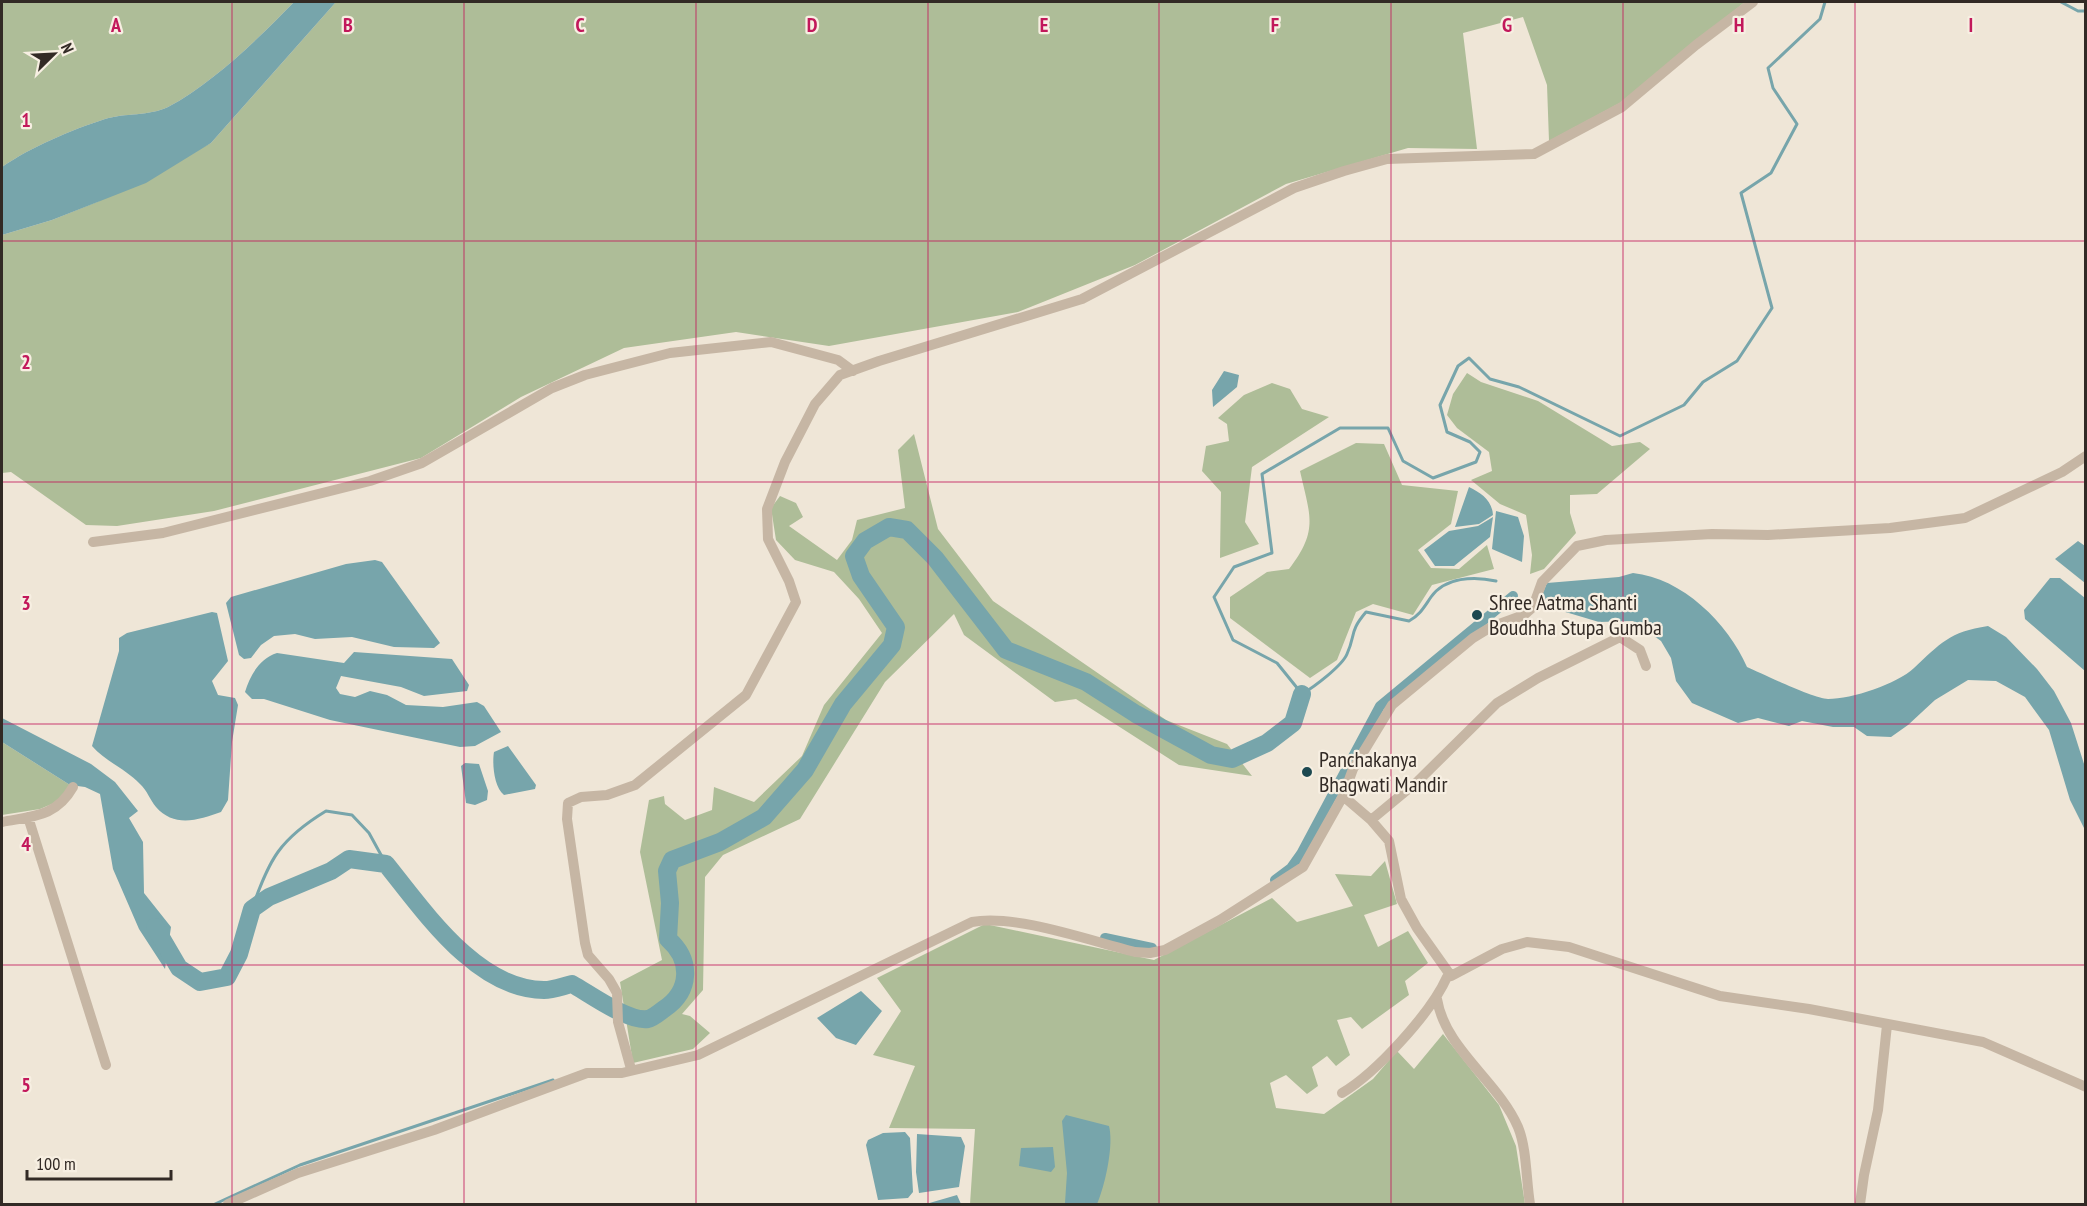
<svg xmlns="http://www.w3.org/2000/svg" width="2087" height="1206" font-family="'PT Sans Narrow',sans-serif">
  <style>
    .green { fill: #aebd98 }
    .water { fill: #77a5ab }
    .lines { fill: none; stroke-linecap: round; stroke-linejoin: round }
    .stream { stroke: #77a5ab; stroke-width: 3 }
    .canal { stroke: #77a5ab; stroke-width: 10 }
    .river { stroke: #77a5ab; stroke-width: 18 }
    .street { stroke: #c6b6a4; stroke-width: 10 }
    .grid { fill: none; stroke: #c2185b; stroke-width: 1.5; stroke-opacity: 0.55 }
    .poi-dot { fill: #1d4951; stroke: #f7efe2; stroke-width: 2 }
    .labels { text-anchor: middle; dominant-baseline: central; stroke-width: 4.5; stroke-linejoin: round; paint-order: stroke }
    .poi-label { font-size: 22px; fill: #322a25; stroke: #f7efe2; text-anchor: start }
    .grid-label { font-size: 20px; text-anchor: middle; font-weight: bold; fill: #c2185b; stroke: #f7efe2; stroke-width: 4.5; stroke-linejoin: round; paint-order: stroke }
  </style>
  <rect width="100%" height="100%" fill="#efe6d7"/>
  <path class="green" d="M2 2H294C259 38 213 83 168 107 150 116 124 113 105 119 71 130 31 147 2 167Z
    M336 2H1745L1620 103 1549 141 1547 85 1523 17 1463 33 1477 149 1408 148 1286 184 1135 265 1018 312 829 346 736 332 624 348 521 397 421 458 214 511 117 526 86 525 11 472 2 473V235L52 220 97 202 211 143Z
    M1467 373 1481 382 1538 401 1612 446 1640 442 1650 449 1597 494 1570 495V513L1576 533 1544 569 1530 574 1532 555 1526 515 1500 504 1471 480 1492 471 1489 452 1457 428 1447 415 1453 394Z
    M1272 383 1290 389 1302 409 1329 417 1252 467 1245 522 1259 544 1220 558 1221 492 1202 471 1206 446 1229 441 1227 424 1218 418 1244 395Z
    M914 434 938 529 993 601 1166 720 1227 744 1252 776 1179 765 1076 699 1055 702 964 635 954 614 885 682 800 819 723 855 705 877 703 990 682 1014 690 1016 710 1033 693 1049 633 1063 620 982 662 960 640 852 649 800 664 796 665 804 685 820 712 810 714 787 754 802 802 756 824 705 882 633 859 599 834 572 795 560 776 540 771 508 780 496 796 503 803 517 789 526 837 560 852 540 857 520 905 508 898 450Z
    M1356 443 1384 444 1402 485 1458 491 1451 524 1418 550 1431 568 1459 569 1487 545 1494 569 1432 585 1413 615 1373 604 1356 612 1337 660 1310 678 1230 618V597L1267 572 1289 569C1319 530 1310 516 1300 471Z
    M2 742 70 785 59 801 40 809 2 815Z
    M1385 861 1397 904 1364 915 1378 947 1408 931 1428 963 1405 981 1409 995 1362 1029 1351 1017 1337 1020 1350 1055 1336 1066 1327 1056 1312 1067 1318 1086 1307 1094 1286 1075 1270 1083 1276 1108 1324 1114 1373 1079 1397 1051 1414 1069 1443 1034 1499 1105 1516 1146 1525 1204H970L975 1129 889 1128 915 1066 873 1055 901 1011 877 978 985 924 1154 960 1272 898 1297 922 1353 906 1335 874 1371 876Z"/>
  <path class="water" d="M294 2H336L211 143 146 183 52 220 2 235V167C31 147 71 130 105 119 124 113 150 116 168 107 213 83 259 38 294 2Z
    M1224 371 1239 375 1237 387 1213 407 1212 390Z
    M1469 487C1481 493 1492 500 1493 515L1479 524 1455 527Z
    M1496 511 1518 517 1524 536 1522 562 1492 549Z
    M1493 517 1490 537 1454 566H1435L1424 550 1449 531 1478 526Z
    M2078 541 2085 546V583L2055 559Z
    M375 560 382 562 440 643 434 648 394 647 352 637 315 639 295 634 274 636 261 645 251 658 244 659 239 655 226 603 231 597 346 564Z
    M1633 573C1682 578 1728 623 1747 667 1763 674 1814 699 1828 699 1852 699 1897 684 1914 668 1941 643 1949 632 1988 626L2006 637 2037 669 2054 691 2071 723 2085 767V830L2070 800 2049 730 2025 697 1996 681 1968 680 1935 700 1908 725 1891 737 1867 736 1854 727H1833L1802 721 1789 726 1758 718 1738 723 1692 703 1676 681 1671 658 1661 641 1633 621 1599 622 1542 605 1541 597 1547 583 1619 577Z
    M2050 578H2060L2085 598V671L2025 619 2024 610Z
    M212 612 217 613 228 661 212 681 218 695 235 698 238 705 232 742 228 800 221 812C199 820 174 828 156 807 150 800 147 790 140 784 126 769 106 762 92 746L119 651V638L127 633Z
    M354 652 452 659 469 685 467 691 424 696 401 687 341 676 336 688 340 694 355 697 370 691 387 695 406 705 443 707 477 702 484 706 501 732 475 746 460 747 330 720 264 699H252L245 692C250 675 260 658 277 653L344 663Z
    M2 718 91 764 115 782 138 811 129 818 143 842 144 893 171 927 165 969 139 929 113 869 100 794 85 787 70 785 2 742Z
    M508 746 536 785 535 789 504 795C494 787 492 764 494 752Z
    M465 763 479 764 488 791 487 800 475 805 466 803 461 766Z
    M861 991 882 1011 856 1045 836 1038 817 1018Z
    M1066 1115 1109 1126C1114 1145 1105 1186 1097 1204L1065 1203 1067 1173 1062 1121Z
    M905 1132 910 1138 913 1192 908 1198 878 1200 866 1145 868 1140 883 1133Z
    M917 1134 961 1137 965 1146 959 1187 919 1193 916 1172Z
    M1053 1147 1055 1167 1051 1172 1019 1166 1021 1148Z
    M957 1195 961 1204H926Z"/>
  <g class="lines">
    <path class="stream" d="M2061 2 2078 11H2086
      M1496 581C1474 576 1445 577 1431 597 1424 607 1420 615 1409 621L1366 612C1349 632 1356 634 1347 654 1342 666 1314 687 1302 694L1277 663 1233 640 1214 597 1234 567 1272 553 1262 474 1340 428H1388L1403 461 1433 478 1476 462 1480 452 1470 442 1447 432 1440 405 1458 366 1469 358 1490 379 1519 387 1620 436 1684 405 1703 382 1737 361 1772 308 1741 193 1771 173 1797 124 1773 88 1768 68 1820 19 1825 2
      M252 909C269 859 280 839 326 811L352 815 369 833 386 864
      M215 1204 300 1165 553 1080"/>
    <path class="canal" d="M1275 880 1291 868 1301 854 1380 706 1513 596
      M1105 938 1152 948"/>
    <path class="river" d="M155 927 179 968 200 982 227 977 239 954 252 909 269 897 331 871 349 859 386 864C424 911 477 990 544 990 553 990 563 986 572 984 590 994 628 1022 648 1019 653 1018 660 1012 664 1009 691 991 692 960 668 939L670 903 667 871 672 860 720 842 764 817 805 770 843 704 892 645 896 627 861 576 854 556 865 541 889 527 907 530 935 558 1006 650 1086 682 1136 714 1211 755 1232 759 1267 743 1293 723 1302 694"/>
    <path class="street" d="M93 542 163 533 370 481 422 463 552 388 585 375 670 353 771 342 838 360 853 371
      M1343 796 1371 820 1389 841 1401 899 1417 928 1451 976 1502 949 1527 942 1569 947 1720 996 1809 1009 1983 1042 2086 1087
      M28 817 106 1065
      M1371 820 1418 781 1497 703 1538 678 1620 637 1640 650 1646 666
      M2 822C33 816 56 817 73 787
      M1437 999C1445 1049 1498 1081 1518 1127 1527 1149 1526 1180 1530 1204
      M631 1069 618 1022 617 993 609 979 588 955 585 943 567 819 568 803 581 797 607 795 635 785 746 695 796 602 789 581 768 539 767 509 785 462 815 404 840 375 879 361 1082 299 1294 188 1344 171 1387 159 1534 154 1622 107 1696 45 1753 2
      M1342 1093C1376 1073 1431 1013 1447 977L1451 976
      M228 1204 298 1173 434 1130 587 1073H622L698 1055 972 922C1017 914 1090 941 1135 952L1150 953 1165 950 1220 920 1303 867 1343 796 1353 769 1392 705 1473 638 1491 627 1524 615 1533 607 1542 582 1577 546 1606 540 1712 534 1768 535 1890 528 1965 518 2062 472 2086 456
      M1860 1204 1864 1175 1878 1110 1887 1025"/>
  </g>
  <path class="grid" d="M232 2V1204M464 2V1204M696 2V1204M928 2V1204M1159 2V1204M1391 2V1204M1623 2V1204M1855 2V1204M2 241H2086M2 482H2086M2 724H2086M2 965H2086"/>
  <g class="poi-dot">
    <circle cx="1477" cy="615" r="6"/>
    <circle cx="1307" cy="772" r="6"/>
  </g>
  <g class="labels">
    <g class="poi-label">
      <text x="1489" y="602">Shree Aatma Shanti<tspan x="1489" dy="25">Boudhha Stupa Gumba</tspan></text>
      <text x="1319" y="759">Panchakanya<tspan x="1319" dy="25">Bhagwati Mandir</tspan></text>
    </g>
  </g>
  <g class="grid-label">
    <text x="116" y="32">A</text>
    <text x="348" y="32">B</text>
    <text x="580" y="32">C</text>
    <text x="812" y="32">D</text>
    <text x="1044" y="32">E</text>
    <text x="1275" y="32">F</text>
    <text x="1507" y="32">G</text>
    <text x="1739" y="32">H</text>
    <text x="1971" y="32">I</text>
    <text x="26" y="127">1</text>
    <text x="26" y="369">2</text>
    <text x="26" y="610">3</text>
    <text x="26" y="851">4</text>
    <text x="26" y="1092">5</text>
  </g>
  <rect width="2087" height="1206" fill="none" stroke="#322a25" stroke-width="6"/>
  <g transform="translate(54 54) rotate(66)" stroke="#f7efe2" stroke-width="4.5" paint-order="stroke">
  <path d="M0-4.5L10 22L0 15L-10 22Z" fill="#322a25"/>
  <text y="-9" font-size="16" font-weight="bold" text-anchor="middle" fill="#322a25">N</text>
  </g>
  <path d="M27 1170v9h144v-9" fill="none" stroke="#322a25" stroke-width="3"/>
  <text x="36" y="1170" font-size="18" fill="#322a25" stroke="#f7efe2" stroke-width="4.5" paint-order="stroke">100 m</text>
</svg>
